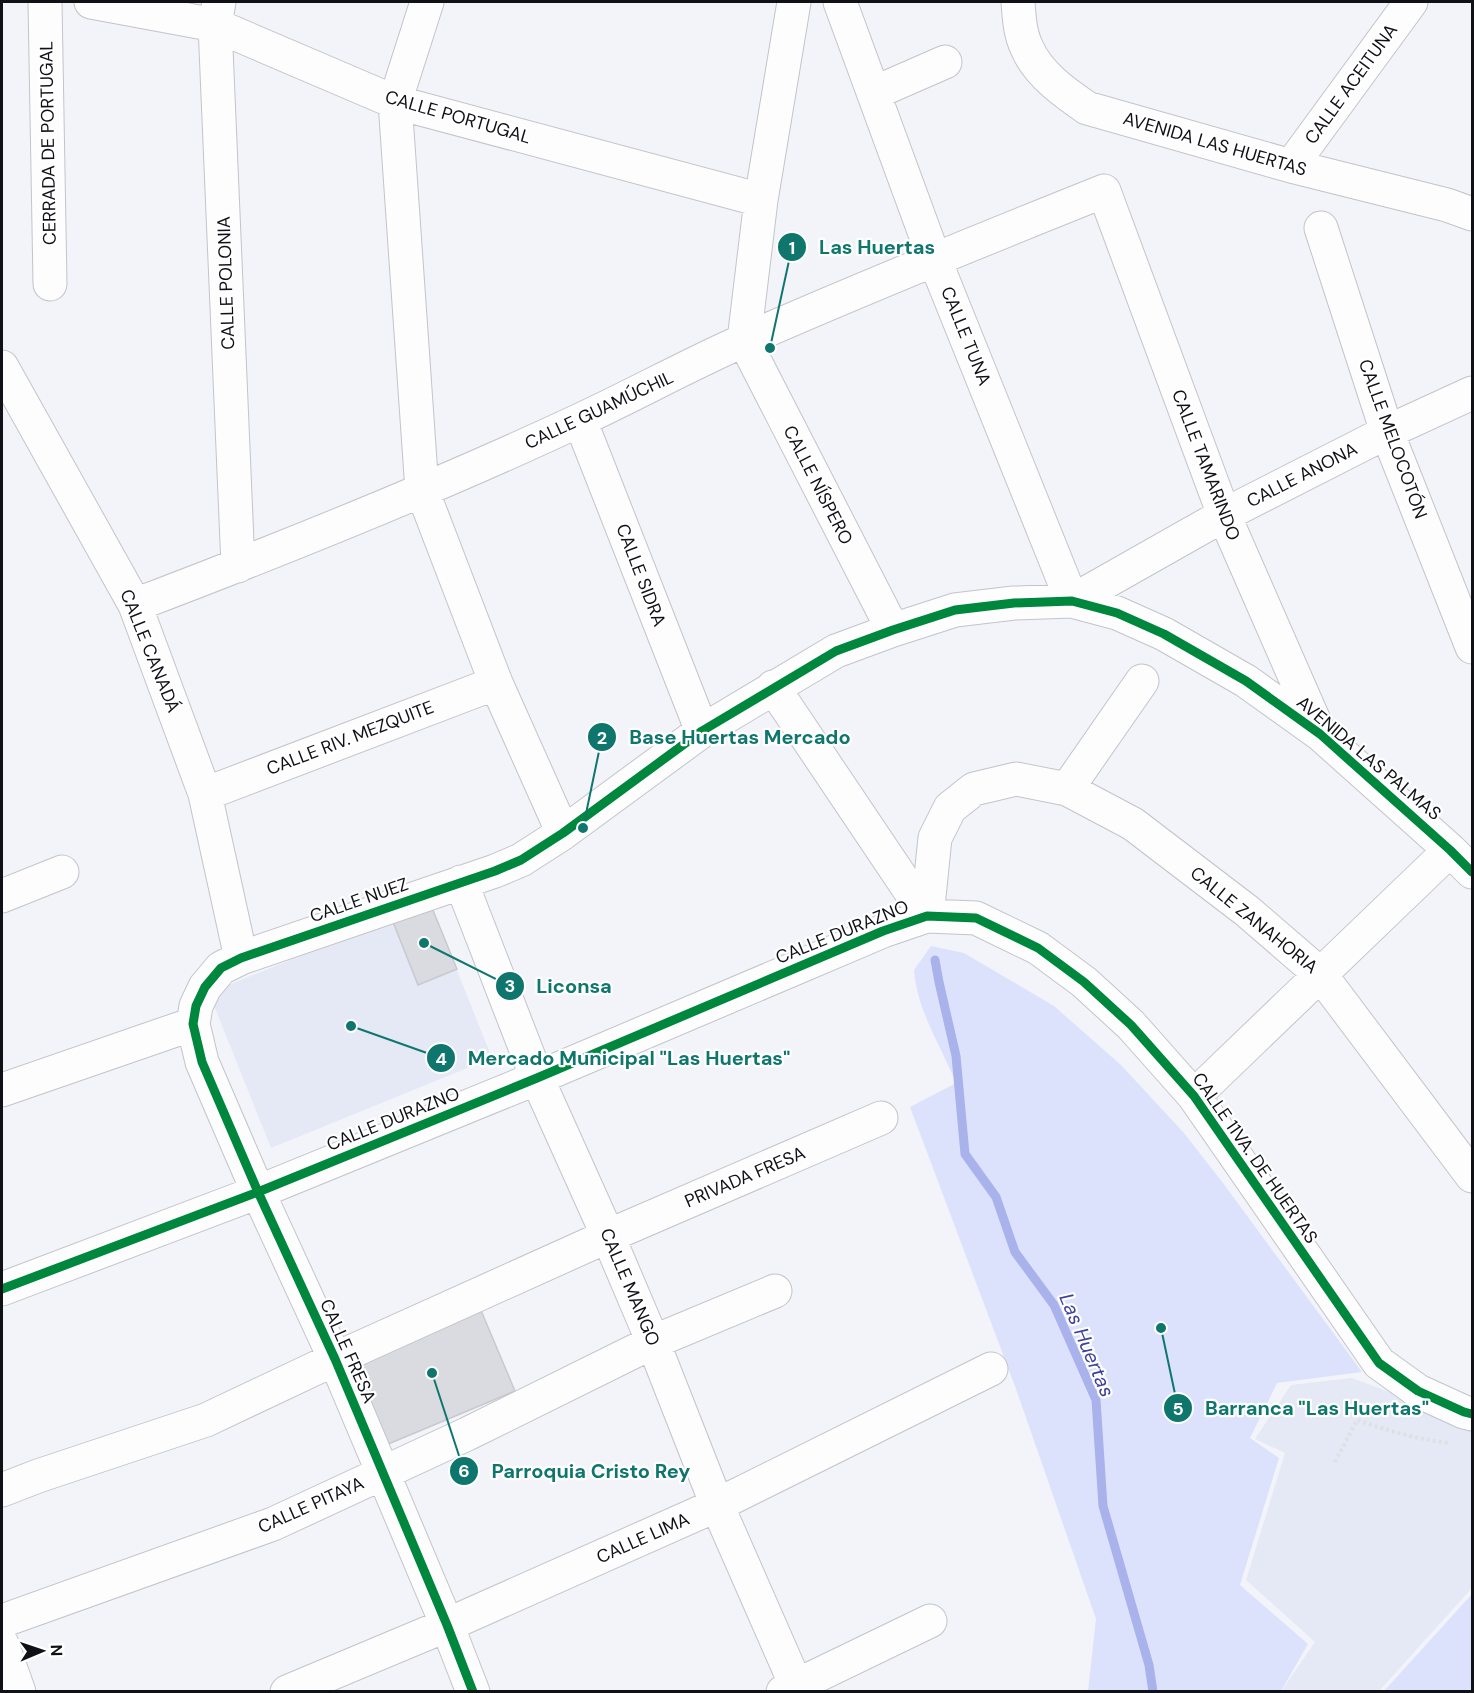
<svg xmlns="http://www.w3.org/2000/svg" width="1474" height="1693" font-family="'DM Sans',sans-serif">
  <style>
    .built { fill: #e5e9f6 }
    .green { fill: #dde2fc }
    .lines { fill: none; stroke-linecap: round; stroke-linejoin: round }
    .stream { stroke: #a9b2eb; stroke-width: 9 }
    .building { fill: #d9dbe1; stroke: #c7c9cf; stroke-width: 1.5 }
    .minor-casing { stroke: #c3c4ca; stroke-width: 35 }
    .path { stroke: #dfe0e1; stroke-width: 4; stroke-dasharray: 3 3; stroke-linecap: butt }
    .minor { stroke: #fdfdfe; stroke-width: 33 }
    .cycleway-casing { stroke: #fff; stroke-width: 13 }
    .cycleway { stroke: #00873e; stroke-width: 9 }
    .labels { text-anchor: middle; dominant-baseline: central; stroke-width: 4.5; stroke-linejoin: round; paint-order: stroke }
    .street-label { font-size: 18px; fill: #101117; stroke: #fff }
    .water-label { font-size: 20px; font-style: italic; fill: #3e429d; stroke: #fff }
    .leader { fill: none; stroke: #0f766e; stroke-width: 2 }
    .callout-dot { fill: #0f766e; stroke: #fff; stroke-width: 2 }
    .mark-label { font-size: 18px; text-anchor: middle; font-weight: bold; fill: #fff }
    .callout-label { font-size: 20px; text-anchor: middle; font-weight: bold; fill: #0f766e; stroke: #fff; stroke-width: 4.5; stroke-linejoin: round; paint-order: stroke }
  </style>
  <rect width="100%" height="100%" fill="#f2f4fa"/>
  <path class="built" d="M430 903 492 1058 271 1148 209 993Z
    M1352 1378 1472 1423V1588L1379 1691 1285 1692 1282 1690 1315 1642 1246 1580 1285 1453 1255 1439 1291 1385Z"/>
  <path class="green" d="M931 946 964 953 1054 1006 1121 1065 1184 1133 1223 1183 1362 1372 1277 1383 1250 1438 1279 1458 1240 1585 1308 1644 1281 1691H1088L1096 1619 1016 1389 910 1107 956 1083C941 1046 917 1011 914 970Z
    M1472 1594V1691H1384Z"/>
  <g class="lines">
    <path class="stream" d="M935 960 939 982 956 1056 965 1154 996 1197 1015 1252 1054 1305 1096 1400 1103 1506 1149 1665 1153 1692"/>
  </g>
  <path class="building" d="M430 903 457 969 418 985 391 917Z
    M477 1301 515 1391 386 1445 349 1355Z"/>
  <g class="lines">
    <defs>
      <path id="minor" d="M45 2 50 284
        M91 2 215 25 395 102 761 200
        M219 2 215 25 238 566
        M427 2 395 102 422 490 496 683 563 833
        M840 2 934 258 1072 601 1224 515 1387 432 1472 393
        M1018 2C1019 17 1020 34 1027 48 1038 74 1065 93 1087 108L1291 166 1447 205 1472 214
        M874 93 945 62
        M1291 166 1411 2
        M1321 228 1387 432 1472 647
        M744 340 761 200 794 2
        M744 340 893 630
        M2 367 135 605 205 794 241 958
        M580 420 702 731
        M135 605C285 548 435 488 580 420 636 394 690 364 747 339 865 287 984 239 1104 191L1224 515 1319 732
        M773 687 927 916
        M1067 789 1142 681
        M205 794 496 683
        M461 882 537 1078 608 1236 653 1342 717 1505 799 1692
        M2 896 62 872
        M927 916 935 838 950 808 974 789 1016 779 1067 789 1133 824 1247 911 1320 974 1472 1176
        M2 1090 193 1024
        M1194 1096 1450 850
        M2 1289 258 1192 537 1078 883 931 927 916 976 918 1038 948 1084 982 1131 1025 1194 1096 1379 1363 1418 1391 1464 1412 1472 1414
        M2 1490 38 1476 206 1420 335 1359 608 1236 881 1118
        M2 1621 273 1524 467 1434 653 1342 775 1291
        M2 1644 19 1692
        M287 1692 447 1625 717 1505 991 1369
        M473 1692 447 1625 335 1359 258 1192 202 1062 193 1024 196 1006 205 987 221 968 241 958 495 871 521 860 563 833 702 731 836 651 893 630 955 610 1014 603 1072 601 1117 613 1164 634 1246 681 1320 734 1450 850 1472 872
        M783 1692 930 1621"/>
    </defs>
    <use href="#minor" class="minor-casing"/>
    <path class="path" d="M1335 1462 1357 1420C1386 1430 1417 1439 1448 1443"/>
    <use href="#minor" class="minor"/>
    <defs>
      <path id="cycleway" d="M2 1289 258 1192 537 1078 883 931 927 916 976 918 1038 948 1084 982 1131 1025 1194 1096 1379 1363 1418 1391 1464 1412 1472 1414
        M473 1692 447 1625 335 1359 258 1192 202 1062 193 1024 196 1006 205 987 221 968 241 958 495 871 521 860 563 833 702 731 836 651 893 630 955 610 1014 603 1072 601 1117 613 1164 634 1246 681 1320 734 1450 850 1472 872"/>
    </defs>
    <use href="#cycleway" class="cycleway-casing"/>
    <use href="#cycleway" class="cycleway"/>
  </g>
  <g class="labels">
    <g class="street-label">
      <text transform="translate(1351 84) rotate(-54)">CALLE ACEITUNA</text>
      <text transform="translate(458 117) rotate(16)">CALLE PORTUGAL</text>
      <text transform="translate(48 143) rotate(-91)">CERRADA DE PORTUGAL</text>
      <text transform="translate(1215 144) rotate(16)">AVENIDA LAS HUERTAS</text>
      <text transform="translate(226 283) rotate(-92)">CALLE POLONIA</text>
      <text transform="translate(966 336) rotate(68)">CALLE TUNA</text>
      <text transform="translate(599 410) rotate(-25)">CALLE GUAMÚCHIL</text>
      <text transform="translate(1393 439) rotate(70)">CALLE MELOCOTÓN</text>
      <text transform="translate(1206 465) rotate(69)">CALLE TAMARINDO</text>
      <text transform="translate(1302 475) rotate(-27)">CALLE ANONA</text>
      <text transform="translate(818 485) rotate(63)">CALLE NÍSPERO</text>
      <text transform="translate(641 575) rotate(69)">CALLE SIDRA</text>
      <text transform="translate(150 651) rotate(68)">CALLE CANADÁ</text>
      <text transform="translate(350 738) rotate(-21)">CALLE RIV. MEZQUITE</text>
      <text transform="translate(1369 758) rotate(40)">AVENIDA LAS PALMAS</text>
      <text transform="translate(359 900) rotate(-19)">CALLE NUEZ</text>
      <text transform="translate(1254 920) rotate(39)">CALLE ZANAHORIA</text>
      <text transform="translate(842 932) rotate(-22)">CALLE DURAZNO</text>
      <text transform="translate(393 1119) rotate(-22)">CALLE DURAZNO</text>
      <text transform="translate(1255 1158) rotate(55)">CALLE 11VA. DE HUERTAS</text>
      <text transform="translate(745 1177) rotate(-23)">PRIVADA FRESA</text>
      <text transform="translate(630 1287) rotate(67)">CALLE MANGO</text>
      <text transform="translate(348 1351) rotate(66)">CALLE FRESA</text>
      <text transform="translate(311 1505) rotate(-24)">CALLE PITAYA</text>
      <text transform="translate(643 1538) rotate(-24)">CALLE LIMA</text>
    </g>
    <g class="water-label">
      <text transform="translate(1087 1345) rotate(67)">Las Huertas</text>
    </g>
  </g>
  <path class="leader" d="M770 348L792 247M583 828L602 737M424 943L510 986M351 1026L441 1058M1161 1328L1178 1408M432 1373L464 1471"/>
  <g class="callout-dot">
    <circle cx="770" cy="348" r="6"/>
    <circle cx="583" cy="828" r="6"/>
    <circle cx="424" cy="943" r="6"/>
    <circle cx="351" cy="1026" r="6"/>
    <circle cx="1161" cy="1328" r="6"/>
    <circle cx="432" cy="1373" r="6"/>
    <circle cx="792" cy="247" r="15"/>
    <circle cx="602" cy="737" r="15"/>
    <circle cx="510" cy="986" r="15"/>
    <circle cx="441" cy="1058" r="15"/>
    <circle cx="1178" cy="1408" r="15"/>
    <circle cx="464" cy="1471" r="15"/>
  </g>
  <g class="mark-label">
    <text x="792" y="254">1</text>
    <text x="602" y="744">2</text>
    <text x="510" y="992">3</text>
    <text x="441" y="1065">4</text>
    <text x="1178" y="1415">5</text>
    <text x="464" y="1477">6</text>
  </g>
  <g class="callout-label">
    <text x="877" y="254">Las Huertas</text>
    <text x="740" y="744">Base Huertas Mercado</text>
    <text x="574" y="993">Liconsa</text>
    <text x="629" y="1065">Mercado Municipal "Las Huertas"</text>
    <text x="1317" y="1415">Barranca "Las Huertas"</text>
    <text x="591" y="1478">Parroquia Cristo Rey</text>
  </g>
  <rect width="1474" height="1693" fill="none" stroke="#101117" stroke-width="6"/>
  <g transform="translate(42 1651) rotate(88)" stroke="#ffffff" stroke-width="4.5" paint-order="stroke">
  <path d="M0-4.5L10 22L0 15L-10 22Z" fill="#101117"/>
  <text y="-9" font-size="16" font-weight="bold" text-anchor="middle" fill="#101117">N</text>
  </g>
</svg>
